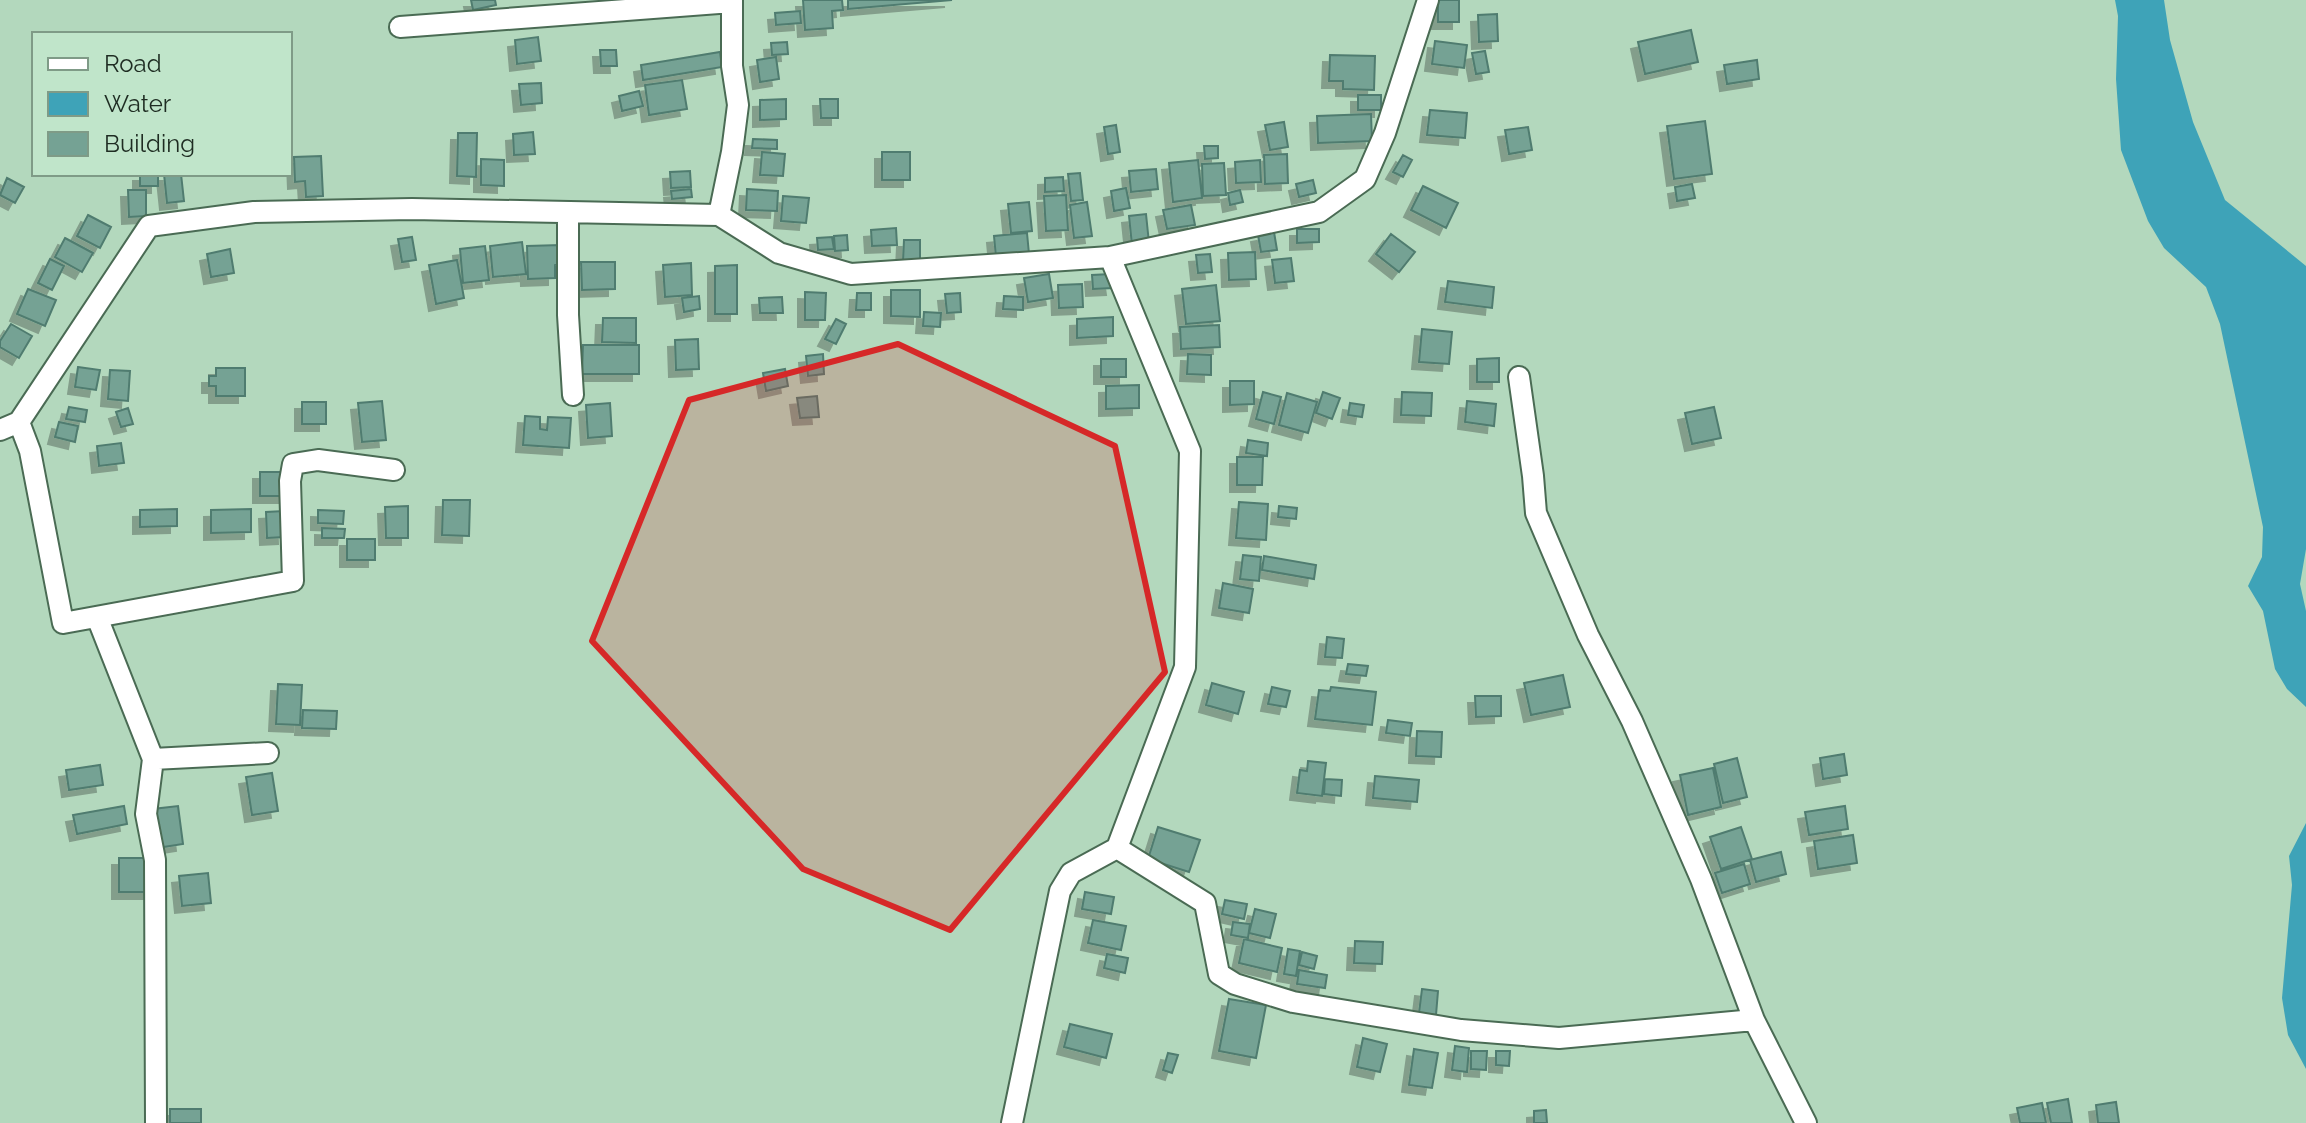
<svg xmlns="http://www.w3.org/2000/svg" width="2306" height="1123" font-family="Raleway,sans-serif">
  <style>
    .water { fill: #3ea3b8 }
    .building { fill: #75a294; stroke: #507c6f; stroke-width: 2; filter: url(#shadow) }
    .lines { fill: none; stroke-linecap: round; stroke-linejoin: round }
    .minor-casing { stroke: #4a6b54; stroke-width: 24 }
    .minor { stroke: #fff; stroke-width: 20 }
    .marked { fill: #d62828; fill-opacity: 0.2; stroke: #d62828; stroke-width: 6; stroke-linejoin: round }
  </style>
  <defs>
    <filter id="shadow"><feDropShadow dx="-7" dy="7" stdDeviation="0" flood-color="#0004"/></filter>
  </defs>
  <rect width="100%" height="100%" fill="#b3d8bd"/>
  <path class="water" d="M2115 0H2164L2170 40 2193 122 2225 200 2306 266V549L2300 584 2306 611V707L2287 689 2275 669 2263 611 2248 586 2262 557 2263 527 2220 324 2206 287 2164 248 2148 221 2121 150 2116 79 2118 16Z
    M2306 823V1069L2288 1035 2282 998 2292 885 2289 856Z"/>
  <path class="building" d="M471 0H495L496 5 473 10Z
    M803 0H842L843 10 832 11 833 28 805 30Z
    M848 0H952L848 9Z
    M1438 0H1459V22H1438Z
    M800 11 801 23 776 25 775 13Z
    M1497 14 1498 41 1479 42 1478 15Z
    M1691 30 1698 62 1645 74 1638 42Z
    M538 37 541 61 517 64 515 40Z
    M1435 41 1467 45 1464 68 1432 64Z
    M787 42 788 54 772 55 771 43Z
    M600 50H616L617 66H601Z
    M1485 51 1489 72 1476 74 1472 53Z
    M720 52 722 67 643 80 641 65Z
    M1330 55 1375 56 1374 90 1343 89V81H1329Z
    M776 57 779 79 760 82 757 60Z
    M1757 60 1759 79 1727 84 1724 65Z
    M682 80 687 109 649 115 645 85Z
    M541 83 542 103 521 105 519 84Z
    M639 91 643 106 622 111 619 96Z
    M1358 95H1381V110H1358Z
    M786 99V119L760 120V100Z
    M820 99H838V118H821Z
    M1430 110 1467 113 1465 138 1427 135Z
    M1371 114 1372 141 1318 143 1317 116Z
    M1705 121 1712 174 1674 179 1667 126Z
    M1284 122 1288 147 1270 150 1265 125Z
    M1116 125 1120 152 1108 154 1104 127Z
    M1528 127 1532 150 1509 154 1505 130Z
    M533 132 535 154 514 155 513 134Z
    M458 133H477L476 177 457 176Z
    M753 139 777 140V149L752 148Z
    M1204 146H1218V158L1205 159Z
    M762 152 785 154 783 176 760 175Z
    M882 152H910V180H882Z
    M1287 154 1288 183 1265 184 1264 155Z
    M1403 155 1412 160 1403 177 1393 172Z
    M321 156 323 196 306 197 305 181 295 182 294 157Z
    M481 159 504 160V186L481 185Z
    M1198 160 1202 198 1173 202 1169 163Z
    M1260 160 1261 182 1236 183 1235 162Z
    M1224 163 1226 195 1203 196 1202 164Z
    M1156 169 1158 189 1131 192 1129 171Z
    M690 171 691 187 671 188 670 172Z
    M1080 173 1083 200 1071 201 1068 174Z
    M140 174H158V186H140Z
    M164 174H181L184 201 167 203Z
    M1063 177 1064 191 1045 192V178Z
    M7 178 24 187 15 203 0 195Z
    M1313 180 1316 193 1299 197 1296 184Z
    M1692 184 1695 198 1677 201 1675 187Z
    M1423 186 1458 203 1446 228 1411 210Z
    M1126 188 1130 208 1114 211 1111 191Z
    M691 189 692 197 672 199 671 191Z
    M747 189 778 191 777 211 746 210Z
    M128 190H146V216L129 217Z
    M1240 190 1243 202 1230 205 1228 193Z
    M1066 195 1068 230 1046 231 1044 196Z
    M783 196 809 198 806 223 781 221Z
    M1029 202 1032 231 1011 233 1008 204Z
    M1087 202 1092 236 1074 238 1070 205Z
    M1191 205 1195 225 1167 229 1163 210Z
    M1146 214 1149 243 1132 245 1129 216Z
    M88 215 111 227 100 248 77 236Z
    M896 228 897 245 872 246 871 230Z
    M1297 229H1319V242L1297 243Z
    M1274 232 1277 250 1261 252 1258 235Z
    M1027 233 1029 254 996 257 994 236Z
    M1391 234 1415 252 1399 272 1376 254Z
    M847 235 848 250 835 251 834 236Z
    M412 237 416 260 402 262 398 239Z
    M832 237 834 249 818 250 817 238Z
    M65 238 93 253 82 272 55 257Z
    M904 240H920V262L903 261Z
    M522 242 526 274 493 277 490 246Z
    M561 245V264L555 265V278L528 279 527 246Z
    M485 246 489 280 463 283 460 249Z
    M230 249 234 273 211 277 207 254Z
    M1255 252 1256 279 1229 280 1228 253Z
    M1210 254 1212 272 1198 273 1196 255Z
    M1291 258 1294 281 1275 283 1272 260Z
    M50 259 64 266 52 290 38 283Z
    M457 260 464 298 436 304 429 265Z
    M581 262H615V289L582 290Z
    M691 263 692 295 665 297 663 265Z
    M737 265V314H715V266Z
    M1049 274 1053 298 1028 302 1024 278Z
    M1111 274 1113 288 1093 289 1092 275Z
    M1448 281 1494 287 1492 308 1445 302Z
    M1082 284 1083 307 1059 308 1058 285Z
    M1216 285 1220 321 1186 324 1182 289Z
    M28 289 56 300 45 326 17 314Z
    M891 290H920V317L891 316Z
    M805 292 826 293 825 320H805Z
    M857 293H871V310H856Z
    M960 293 961 312 947 313 945 294Z
    M699 296 700 309 684 312 682 298Z
    M1004 296 1023 297V310L1003 309Z
    M782 297 783 313H760L759 298Z
    M924 312 941 313 940 327 923 326Z
    M1113 317V336L1077 338V319Z
    M603 318H636V343L602 342Z
    M836 319 846 324 836 344 825 339Z
    M11 324 32 336 19 358 0 347V341Z
    M1219 325 1220 347 1181 349 1180 327Z
    M1422 329 1452 332 1449 364 1419 362Z
    M698 339 699 369 676 370 675 340Z
    M583 345H639V374H582Z
    M823 354 824 374 808 376 806 356Z
    M1188 354 1211 355V375L1187 374Z
    M1499 358V382H1477V359Z
    M1101 359H1126V377H1101Z
    M78 367 100 370 96 390 75 387Z
    M216 368H245V396H216V386H209V376H216Z
    M785 369 788 386 766 391 763 373Z
    M110 370 130 371 128 401 108 399Z
    M1230 381H1254V404L1230 405Z
    M1139 385V408L1106 409V386Z
    M1263 392 1281 397 1274 424 1256 419Z
    M1323 392 1340 398 1332 419 1316 413Z
    M1402 392 1432 393 1431 416 1401 415Z
    M1287 393 1317 402 1308 433 1279 425Z
    M817 396 819 417 800 418 797 398Z
    M382 401 386 440 362 442 358 403Z
    M1467 401 1496 404 1494 426 1465 422Z
    M302 402H326V424H302Z
    M610 403 612 436 588 438 586 405Z
    M1350 403 1364 405 1362 417 1348 415Z
    M69 407 87 410 85 422 66 419Z
    M1714 407 1721 438 1692 444 1685 413Z
    M128 408 133 424 121 427 116 412Z
    M525 416 540 417V429L547 430 548 417 571 418 569 448 523 445Z
    M59 422 78 426 75 442 55 437Z
    M1248 440 1268 443 1267 456 1246 453Z
    M121 443 124 463 99 466 97 446Z
    M1237 457H1263L1262 485H1237Z
    M260 472H287V496H260Z
    M443 500H470L469 536 442 535Z
    M1239 502 1268 504 1266 540 1236 538Z
    M408 506V538H386L385 507Z
    M1279 506 1297 508 1296 519 1278 517Z
    M177 509V526L140 527V510Z
    M251 509V532L211 533V510Z
    M318 510 344 511 343 524 318 523Z
    M284 511 285 537 267 538 266 512Z
    M322 528 345 529 344 538H322Z
    M347 539H375V560H347Z
    M1243 555 1261 557 1259 581 1240 579Z
    M1264 556 1316 565 1314 579 1262 570Z
    M1223 583 1253 589 1249 613 1219 608Z
    M1327 637 1344 639 1342 658 1325 657Z
    M1348 664 1368 666 1366 676 1346 674Z
    M1563 675 1570 707 1531 715 1524 683Z
    M1212 683 1244 692 1238 714 1206 705Z
    M278 684 302 685 300 725 276 724Z
    M1272 687 1290 691 1286 707 1268 704Z
    M1331 687 1376 692 1372 725 1315 719 1319 690 1330 691Z
    M1475 696H1501V716L1476 717Z
    M303 710 337 711 336 729 302 728Z
    M1388 720 1412 723 1410 736 1386 733Z
    M1417 731 1442 732 1441 757 1416 756Z
    M1844 754 1847 775 1823 779 1820 758Z
    M1737 758 1747 797 1723 803 1714 764Z
    M1308 761 1326 763 1322 796 1297 793 1300 770 1307 771Z
    M100 765 103 785 69 790 66 770Z
    M1713 768 1721 807 1688 815 1680 775Z
    M272 773 278 811 252 815 246 777Z
    M1375 776 1419 780 1417 802 1373 798Z
    M1325 779 1342 780 1341 796 1324 794Z
    M124 806 127 824 77 834 73 815Z
    M178 806 183 844 157 848 153 809Z
    M1845 806 1848 829 1809 835 1805 812Z
    M1158 827 1200 840 1189 872 1148 859Z
    M1741 827 1752 859 1721 869 1710 837Z
    M1853 835 1857 863 1818 869 1814 841Z
    M1781 852 1786 874 1756 882 1750 860Z
    M119 858H150V892H119Z
    M1744 864 1750 884 1722 893 1715 873Z
    M208 873 211 903 182 906 179 876Z
    M1085 892 1114 897 1111 914 1082 909Z
    M1225 900 1247 904 1244 919 1222 914Z
    M1255 909 1276 914 1270 938 1249 933Z
    M1093 920 1126 926 1121 950 1088 943Z
    M1233 922 1250 924 1248 938 1231 935Z
    M1244 939 1282 948 1277 972 1239 963Z
    M1355 941 1383 942 1382 964 1354 963Z
    M1288 949 1300 951 1296 976 1284 974Z
    M1302 952 1317 956 1314 969 1299 965Z
    M1107 954 1128 958 1125 973 1104 968Z
    M1299 970 1327 975 1325 988 1297 984Z
    M1422 989 1438 991 1436 1015 1419 1013Z
    M1229 999 1266 1005 1256 1058 1219 1051Z
    M1070 1024 1112 1034 1106 1058 1064 1047Z
    M1363 1038 1387 1044 1380 1072 1357 1067Z
    M1455 1046 1469 1048 1467 1072 1452 1070Z
    M1414 1049 1438 1053 1432 1088 1409 1085Z
    M1471 1051H1487L1486 1070 1471 1069Z
    M1496 1051H1510L1509 1066 1496 1065Z
    M1168 1053 1178 1055 1172 1073 1163 1070Z
    M2068 1099 2072 1123H2051L2047 1103Z
    M2116 1102 2119 1123H2098L2096 1105Z
    M2042 1103 2046 1123H2020L2017 1108Z
    M170 1109H201V1123H170Z
    M1546 1110 1547 1123H1534V1111Z"/>
  <g class="lines">
    <defs>
      <path id="minor" d="M732 0V66L738 105 732 152 719 215 779 253 851 274 1110 257 1319 212 1365 179 1385 133 1428 0
        M400 27 732 2
        M568 212V315L573 395
        M1519 377 1533 476 1536 513 1588 635 1632 721 1701 879 1754 1020
        M19 422 30 451 63 623 293 581 290 481 293 464 318 460 394 470
        M0 430 19 422 149 226 254 212 412 209 719 215
        M97 617 153 759 268 753
        M153 759 146 814 155 860 156 1123
        M1117 848 1205 903 1219 974 1235 984 1293 1002 1461 1030 1559 1038 1754 1020 1806 1123
        M1012 1123 1060 891 1071 873 1117 848 1185 667 1190 451 1110 257"/>
    </defs>
    <use href="#minor" class="minor-casing"/>
    <use href="#minor" class="minor"/>
  </g>
  <path class="marked" d="M898 344 1115 446 1165 672 950 930 803 869 592 641 689 400Z"/>
  <rect x="32" y="32" width="260" height="144" fill="#c0e5ca" stroke="#7f9b87" stroke-width="2"/>
  <rect x="48" y="58" width="40" height="12" fill="#ffffff" stroke="#7f9b87" stroke-width="2"/>
  <text x="104" y="72" font-size="24" fill="#1e2c22">Road</text>
  <rect x="48" y="92" width="40" height="24" fill="#3ea3b8" stroke="#7f9b87" stroke-width="2"/>
  <text x="104" y="112" font-size="24" fill="#1e2c22">Water</text>
  <rect x="48" y="132" width="40" height="24" fill="#75a294" stroke="#7f9b87" stroke-width="2"/>
  <text x="104" y="152" font-size="24" fill="#1e2c22">Building</text>
</svg>
